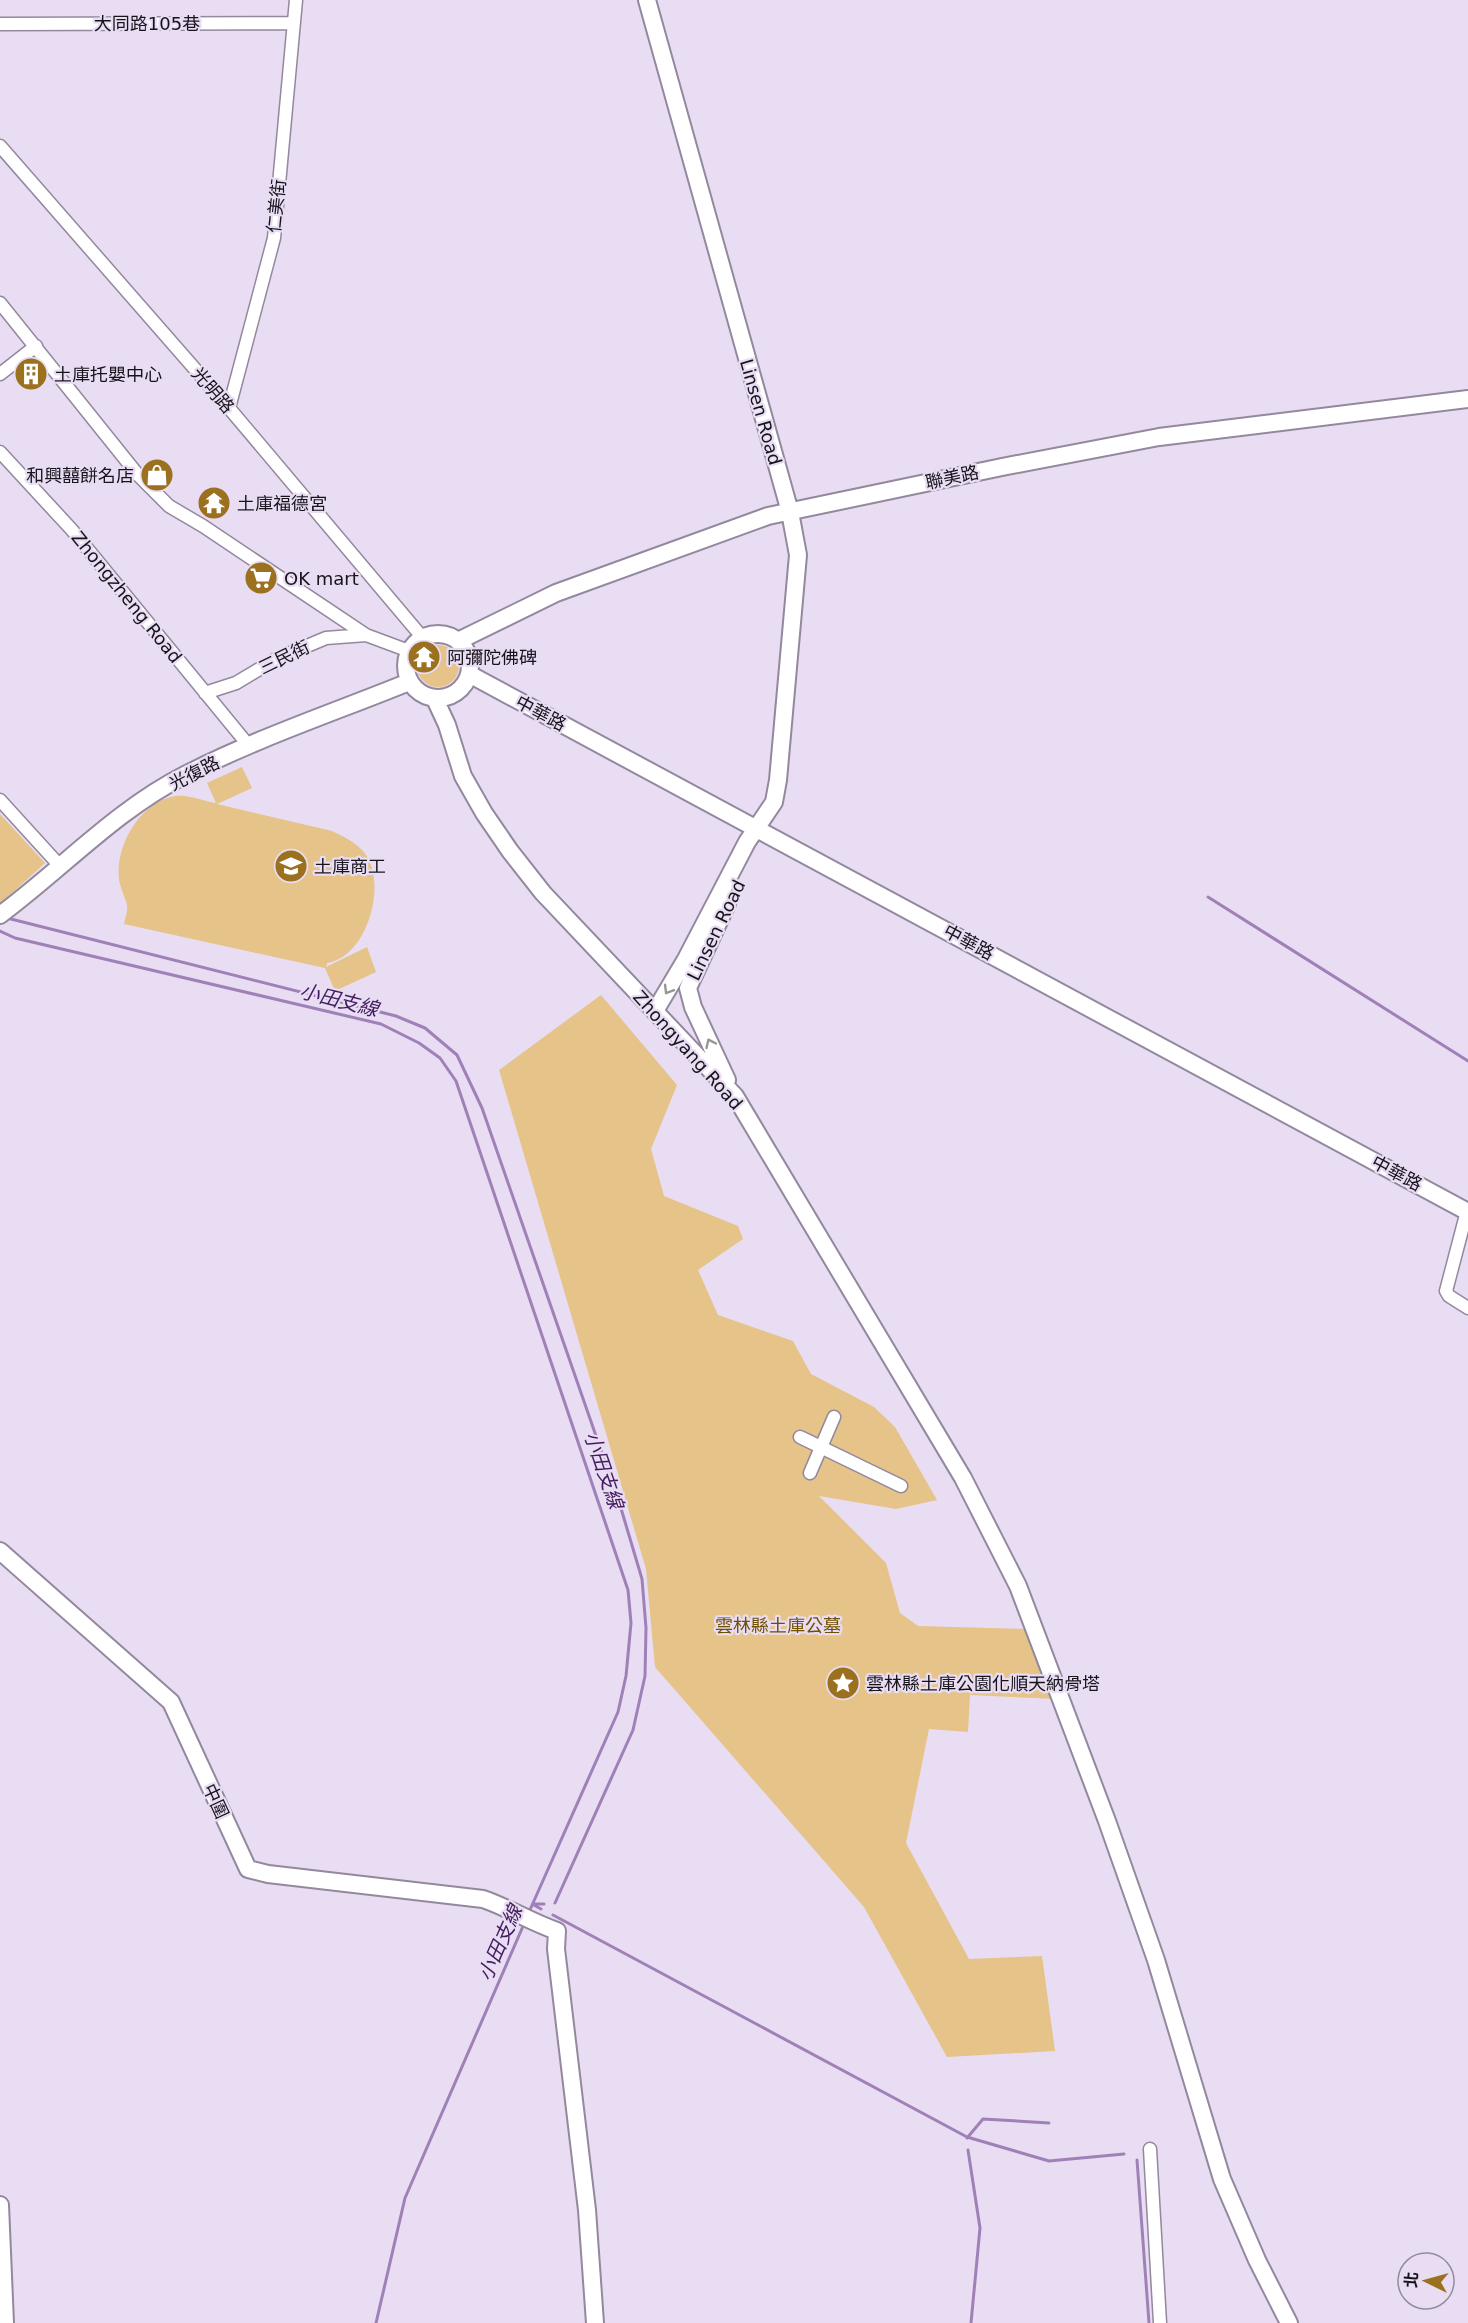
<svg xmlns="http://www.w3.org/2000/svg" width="1468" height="2323" font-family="'DejaVu Sans','Noto Sans TC',sans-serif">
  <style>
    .green { fill: #e6c389 }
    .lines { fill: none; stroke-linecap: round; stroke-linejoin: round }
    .stream { stroke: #9f81b8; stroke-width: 3 }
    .street-casing { stroke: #93889d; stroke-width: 15 }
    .secondary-casing { stroke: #93889d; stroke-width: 20 }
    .street { stroke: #fff; stroke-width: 12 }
    .secondary { stroke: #fff; stroke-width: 16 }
    .oneway { stroke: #979598 }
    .labels { text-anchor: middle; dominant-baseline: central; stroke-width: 4.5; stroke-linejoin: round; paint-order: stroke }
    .street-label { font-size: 18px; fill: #17131b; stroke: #e8ddf3 }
    .poi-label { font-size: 18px; fill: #17131b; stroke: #e8ddf3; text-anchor: start }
    .park-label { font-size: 18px; fill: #714f01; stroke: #e8ddf3 }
    .water-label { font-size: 20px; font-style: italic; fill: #451c5f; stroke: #e8ddf3 }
  </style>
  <rect width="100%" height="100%" fill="#e8ddf3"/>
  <path class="green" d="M417 666a21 21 0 1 1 42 0a21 21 0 1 1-42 0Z
    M242 767 252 788 217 804 332 831C344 837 358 843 366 855 387 886 367 957 327 963L326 967 367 947 376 972 335 991 325 968 124 924C125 918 128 911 127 905 125 896 120 888 119 879 115 846 140 802 175 796 188 794 203 801 216 803L207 783Z
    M0 814 45 863 0 904Z
    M601 995 677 1085 651 1149 664 1196 738 1226 743 1239 698 1270 718 1315 793 1341 811 1374 874 1407 895 1427 937 1500 896 1509 819 1496 886 1563 900 1613 918 1626 1029 1629 1056 1699 970 1695 968 1732 929 1729 906 1843 969 1959 1042 1956 1055 2051 947 2057 864 1907 655 1667 646 1569 499 1070Z"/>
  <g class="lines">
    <path class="stream" d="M1208 897 1468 1061
      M7 918 396 1016 425 1028 457 1055 482 1108 620 1505 642 1579 646 1628 645 1676 633 1730 555 1903
      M0 931 15 938 381 1024 419 1043 440 1058 456 1081 628 1590 631 1623 626 1676 618 1712 529 1912
      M534 1904H544
      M534 1905 541 1909
      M553 1915 967 2137 1049 2161 1124 2154
      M967 2138 983 2119 1049 2123
      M968 2150 980 2228 971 2323
      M1137 2160 1149 2323
      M376 2323 405 2198 524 1924"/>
    <defs>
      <path id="street" d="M0 24 294 23
        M0 146 229 408 422 637
        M0 303 138 475 169 506 203 526 366 635 409 651
        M0 374 36 346
        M229 408 274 238 296 0
        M0 452 72 530 249 746
        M205 693 236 683 276 659 326 638 366 635
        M0 800 60 866
        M1467 1211 1446 1291 1449 1296 1468 1308
        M800 1437 901 1486
        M810 1473 834 1417
        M1150 2149 1160 2323"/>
      <path id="secondary" d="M647 0 790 512 798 555 778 780 774 802 747 842 686 959 655 1011
        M406 666a32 32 0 1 1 64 0a32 32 0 1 1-64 0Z
        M458 641 556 593 768 516 1002 467 1159 437 1468 399
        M469 674 1468 1212
        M435 699 447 725 463 776 484 813 510 851 543 893 735 1096 963 1478 1018 1586 1107 1821 1156 1960 1222 2179 1257 2260 1289 2323
        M0 915C62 869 116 810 185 775 257 738 335 712 409 682
        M727 1080 693 1007 688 988 727 904
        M0 1551 171 1702 248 1869 268 1874 483 1899C509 1908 531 1922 557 1931L556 1949 587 2210 595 2323
        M0 2205 5 2323"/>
    </defs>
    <use href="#street" class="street-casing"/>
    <use href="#secondary" class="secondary-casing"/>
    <use href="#street" class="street"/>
    <use href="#secondary" class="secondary"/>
  </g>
  <defs><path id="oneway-chevron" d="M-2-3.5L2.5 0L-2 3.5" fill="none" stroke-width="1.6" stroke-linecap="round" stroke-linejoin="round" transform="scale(1.5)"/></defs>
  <g class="oneway">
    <use href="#oneway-chevron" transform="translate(668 990) rotate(121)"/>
    <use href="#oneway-chevron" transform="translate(710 1043) rotate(-115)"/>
  </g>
  <defs>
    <symbol id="building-disc" viewBox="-11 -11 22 22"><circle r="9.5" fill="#9b711f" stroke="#e8ddf3"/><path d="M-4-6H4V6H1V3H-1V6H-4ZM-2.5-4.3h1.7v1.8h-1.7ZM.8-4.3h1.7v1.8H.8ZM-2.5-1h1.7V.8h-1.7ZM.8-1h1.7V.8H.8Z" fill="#fff"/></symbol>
    <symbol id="shop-disc" viewBox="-11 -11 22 22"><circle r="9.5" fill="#9b711f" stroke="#e8ddf3"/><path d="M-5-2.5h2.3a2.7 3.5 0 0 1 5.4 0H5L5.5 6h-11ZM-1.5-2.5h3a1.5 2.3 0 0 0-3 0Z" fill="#fff"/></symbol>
    <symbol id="temple-disc" viewBox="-11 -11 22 22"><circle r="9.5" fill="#9b711f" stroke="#e8ddf3"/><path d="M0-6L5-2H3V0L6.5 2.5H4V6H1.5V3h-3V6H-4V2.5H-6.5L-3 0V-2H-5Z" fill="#fff"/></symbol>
    <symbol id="supermarket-disc" viewBox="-11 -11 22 22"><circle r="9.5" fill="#9b711f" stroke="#e8ddf3"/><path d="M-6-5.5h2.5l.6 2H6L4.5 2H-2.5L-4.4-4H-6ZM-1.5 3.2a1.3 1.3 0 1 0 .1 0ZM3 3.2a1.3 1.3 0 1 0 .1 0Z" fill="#fff"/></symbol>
    <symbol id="school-disc" viewBox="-11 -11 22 22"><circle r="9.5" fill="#9b711f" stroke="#e8ddf3"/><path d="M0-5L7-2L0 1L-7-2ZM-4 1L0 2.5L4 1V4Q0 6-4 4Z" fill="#fff"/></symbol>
    <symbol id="sight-disc" viewBox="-11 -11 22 22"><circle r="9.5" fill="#9b711f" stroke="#e8ddf3"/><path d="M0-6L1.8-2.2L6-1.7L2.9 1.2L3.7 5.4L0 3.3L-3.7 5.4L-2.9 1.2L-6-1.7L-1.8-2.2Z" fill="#fff"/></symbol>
  </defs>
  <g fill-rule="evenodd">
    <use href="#building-disc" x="12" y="355" width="38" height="38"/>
    <use href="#shop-disc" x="138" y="456" width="38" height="38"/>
    <use href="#temple-disc" x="195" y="484" width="38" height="38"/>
    <use href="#supermarket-disc" x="242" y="559" width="38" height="38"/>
    <use href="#temple-disc" x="405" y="638" width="38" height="38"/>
    <use href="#school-disc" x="272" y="847" width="38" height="38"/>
    <use href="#sight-disc" x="824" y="1664" width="38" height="38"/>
  </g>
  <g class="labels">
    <g class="street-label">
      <text x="147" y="23">大同路105巷</text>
      <text transform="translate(276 206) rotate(-84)">仁美街</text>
      <text transform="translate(213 390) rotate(49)">光明路</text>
      <text transform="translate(761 412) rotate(74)">Linsen Road</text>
      <text transform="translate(952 477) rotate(-12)">聯美路</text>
      <text transform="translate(127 597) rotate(51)">Zhongzheng Road</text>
      <text transform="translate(284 657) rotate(-26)">三民街</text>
      <text transform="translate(541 713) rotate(28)">中華路</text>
      <text transform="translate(194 773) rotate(-27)">光復路</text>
      <text transform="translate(716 930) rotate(-64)">Linsen Road</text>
      <text transform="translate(969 942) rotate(28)">中華路</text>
      <text transform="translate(688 1050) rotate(48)">Zhongyang Road</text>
      <text transform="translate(1397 1173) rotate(28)">中華路</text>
      <text transform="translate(216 1801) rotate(65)">中圍</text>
    </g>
    <g class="poi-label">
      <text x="54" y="374">土庫托嬰中心</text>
      <text x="134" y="475" text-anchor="end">和興囍餅名店</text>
      <text x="237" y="503">土庫福德宮</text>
      <text x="284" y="578">OK mart</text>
      <text x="447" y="657">阿彌陀佛碑</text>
      <text x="314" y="866">土庫商工</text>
      <text x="866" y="1683">雲林縣土庫公園化順天納骨塔</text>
    </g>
    <g class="park-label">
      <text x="778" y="1625">雲林縣土庫公墓</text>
    </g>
    <g class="water-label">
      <text transform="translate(339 1000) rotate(14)">小田支線</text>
      <text transform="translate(604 1470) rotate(71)">小田支線</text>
      <text transform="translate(500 1943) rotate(-66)">小田支線</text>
    </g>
  </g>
  <g transform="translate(1426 2281) rotate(275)"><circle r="28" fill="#e8ddf3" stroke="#948c9d" stroke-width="1.5"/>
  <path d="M0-4.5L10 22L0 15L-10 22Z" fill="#9b711f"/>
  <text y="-9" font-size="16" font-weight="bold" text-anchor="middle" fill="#17131b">北</text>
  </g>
</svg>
